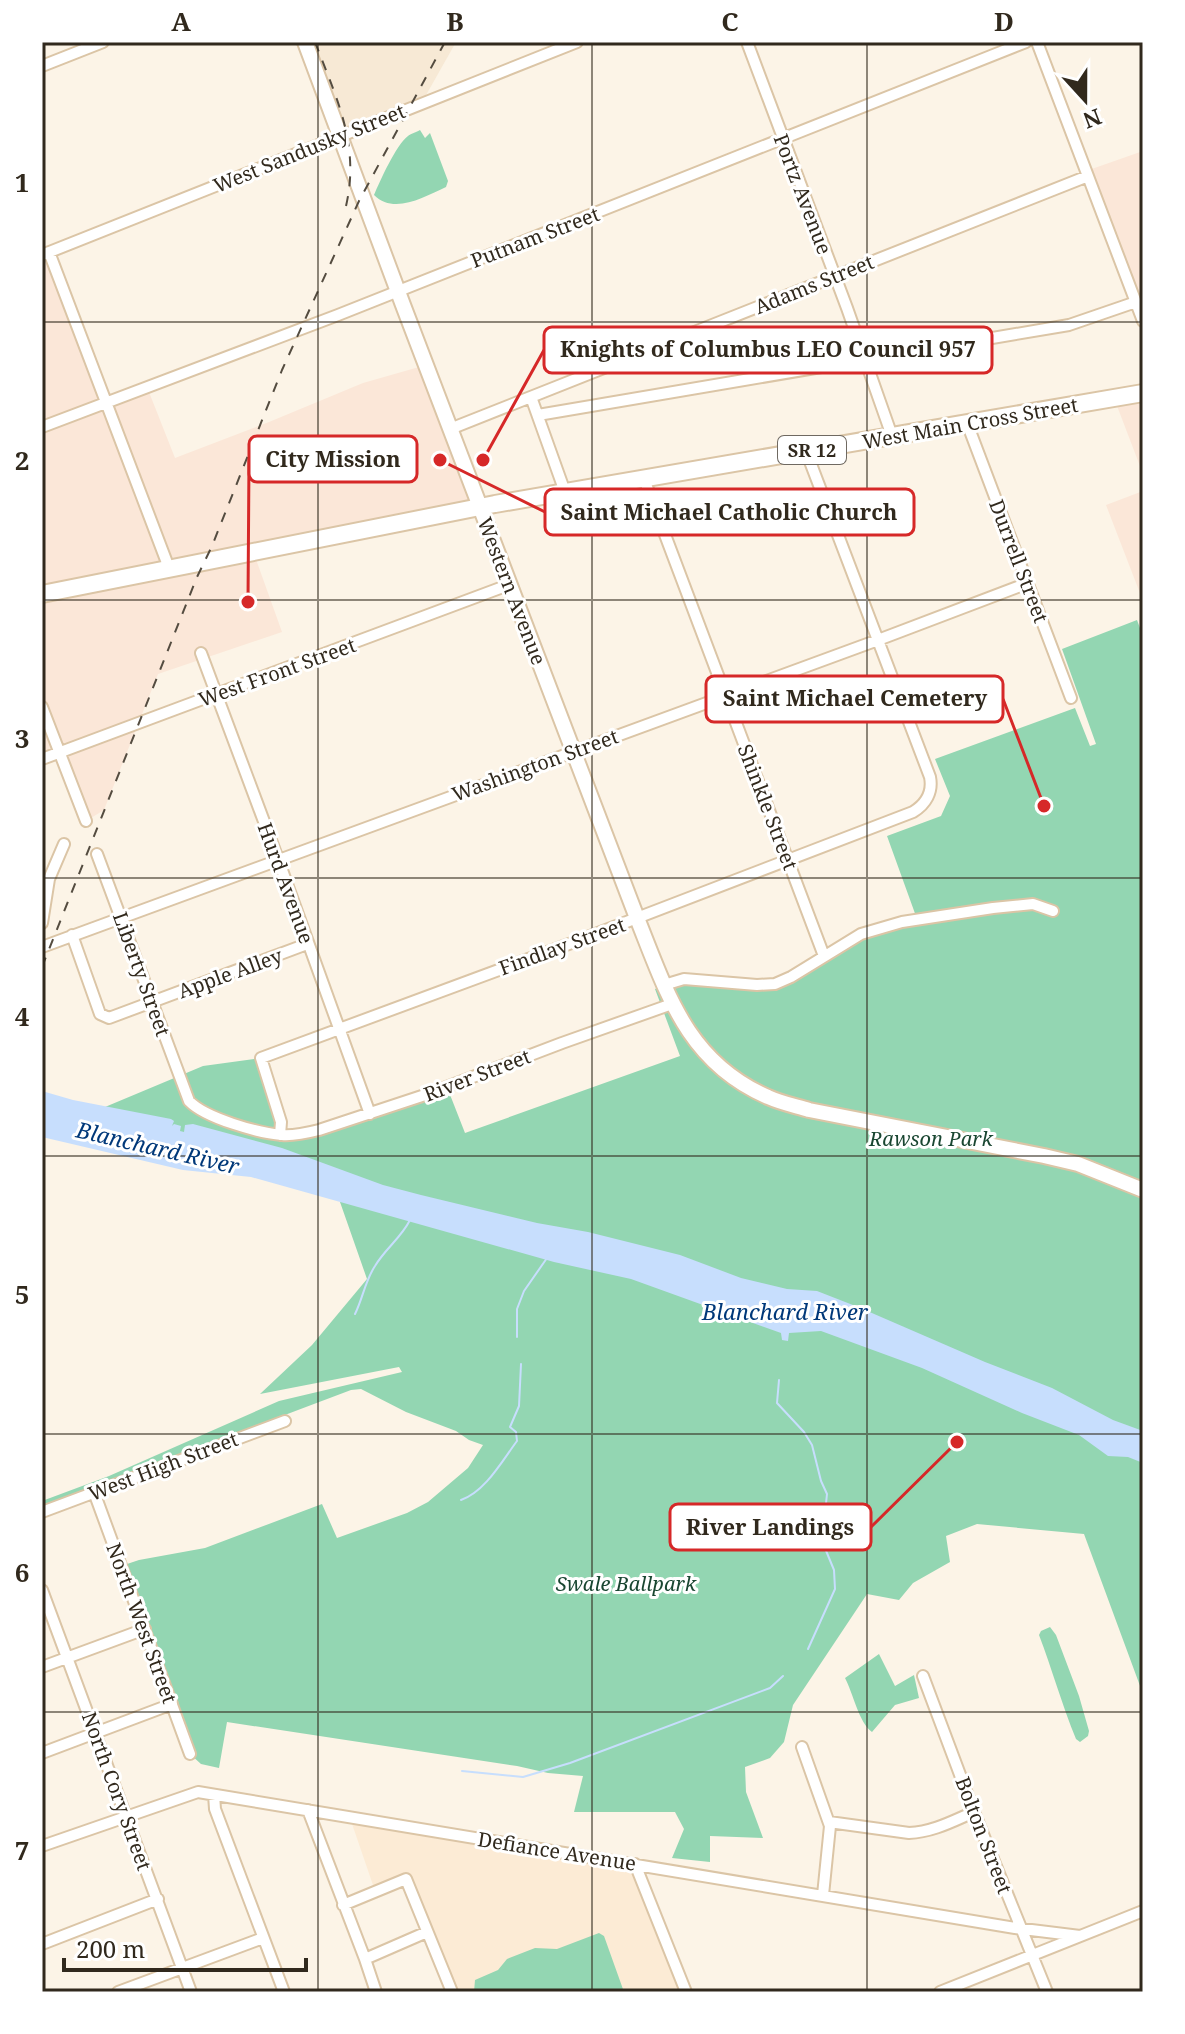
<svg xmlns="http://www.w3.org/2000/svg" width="1185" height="2034" font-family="'Noto Serif',serif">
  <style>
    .commercial { fill: #fbe7d8 }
    .industrial { fill: #f7e9d5 }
    .built { fill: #fcebd5 }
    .green { fill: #93d6b2 }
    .water { fill: #c7defd }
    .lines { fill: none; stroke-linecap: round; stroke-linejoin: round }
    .stream { stroke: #c7defd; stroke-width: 2 }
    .minor-casing { stroke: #dbc5a6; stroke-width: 14 }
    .major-casing { stroke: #dbc5a6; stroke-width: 18 }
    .highway-casing { stroke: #dbc5a6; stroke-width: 20 }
    .minor { stroke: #fff; stroke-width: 10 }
    .major { stroke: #fff; stroke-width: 14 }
    .highway { stroke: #fff; stroke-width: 16 }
    .rail { stroke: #544c40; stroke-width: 2; stroke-dasharray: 10 10; stroke-linecap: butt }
    .grid { fill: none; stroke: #31291d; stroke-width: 2; stroke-opacity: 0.55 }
    .labels { text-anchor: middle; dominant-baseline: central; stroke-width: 6; stroke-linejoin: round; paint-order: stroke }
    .shield { fill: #fff; stroke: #6f6961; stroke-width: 2 }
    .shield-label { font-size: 18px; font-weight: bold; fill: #31291d }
    .street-label { font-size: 20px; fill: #31291d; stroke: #fff }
    .park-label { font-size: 20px; font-style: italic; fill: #194631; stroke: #fff }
    .water-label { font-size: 22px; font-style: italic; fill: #003879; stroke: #fff }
    .leader { fill: none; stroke: #d62828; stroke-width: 3 }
    .callout-dot { fill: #d62828; stroke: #fff; stroke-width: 3 }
    .callout { fill: #fff; stroke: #d62828; stroke-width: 3 }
    .callout-label { font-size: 22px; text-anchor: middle; font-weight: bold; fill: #31291d }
    .neatline { fill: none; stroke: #31291d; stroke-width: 3 }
    .grid-label { font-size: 26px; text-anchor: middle; font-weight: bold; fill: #31291d }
  </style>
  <rect width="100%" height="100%" fill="#fcf4e7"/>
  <path class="commercial" d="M1143 151V321L1086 171Z
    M49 252 106 402 147 387 175 458 269 422 363 383 426 365 480 507 253 551 282 632 158 674 104 810 86 821 59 753 42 759V255Z
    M1143 393V474L1114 398Z
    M1143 491V601L1106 505Z"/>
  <path class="industrial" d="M305 42H456L421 104 340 136Z"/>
  <path class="built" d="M350 1818 635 1864 686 1992H451L411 1876 374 1888Z"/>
  <path class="green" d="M420 130 425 138 430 133 448 181 446 187C424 197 394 215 374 195 380 181 396 145 408 136 410 134 417 132 420 130Z
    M1137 620 1143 636V1694L1084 1534 977 1524 946 1536 950 1562 913 1583 899 1600 867 1594 793 1705 784 1742 770 1758 745 1767 746 1792 763 1838 710 1836V1862L672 1858 684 1829 675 1812H574L583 1776 548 1773 517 1766 227 1722 219 1768 201 1764 190 1754 121 1566 139 1560 205 1548 322 1504 337 1538 407 1513 428 1502 468 1468 483 1445 469 1440 456 1431 406 1412 361 1389 351 1390 298 1410 42 1507V1501L109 1476 279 1401 402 1372 399 1367 260 1394 312 1345 367 1279 340 1202 341 1192 105 1107 203 1066 261 1058 285 1135 447 1087 465 1133 680 1056 655 989 678 980 769 985 845 943 917 919 887 836 941 816 950 796 935 759 1075 708 1090 746 1096 744 1062 649Z
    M1050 1627 1056 1635 1079 1696 1089 1731 1088 1736 1080 1742 1076 1739C1062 1705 1052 1669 1039 1635L1041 1631Z
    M879 1654 895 1686 914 1675 919 1698 895 1705 872 1732C859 1723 853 1693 845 1678Z
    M599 1933 604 1936 624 1992H474L475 1980 498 1970 507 1959 535 1948 557 1949Z"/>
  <path class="water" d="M42 1091 73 1100 171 1119 174 1121 172 1126 174 1124 181 1126 180 1131 184 1132 185 1125 193 1124 282 1148 383 1185 421 1195 537 1223 588 1232 680 1255 741 1278 787 1289 817 1291 858 1307 985 1362 1052 1388 1113 1420 1143 1431V1463L1128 1457 1108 1456 1079 1435 1022 1413 922 1368 821 1331 789 1333 788 1341 782 1340 781 1333 631 1279 554 1262 251 1177 183 1170 42 1137Z"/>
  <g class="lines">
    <path class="stream" d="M355 1314C363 1298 365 1281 375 1266 385 1249 401 1238 410 1220
      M517 1337V1309L524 1291 547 1258
      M779 1380 777 1403 804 1432 812 1445 821 1481 827 1494 822 1541 834 1570 835 1589 808 1649
      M461 1500C485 1492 502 1461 517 1441L516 1432 510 1427 519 1406 521 1364
      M462 1771 523 1777 570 1763 770 1688 783 1676"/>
    <defs>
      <path id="minor" d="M747 42 847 308 892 436
        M1037 42 1143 321
        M42 66 103 42
        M49 252 169 568
        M42 255 577 42
        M531 397 565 492
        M538 415 1069 325 1136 302
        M967 423 1071 698
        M42 427 338 315 1026 42
        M450 429 1088 176
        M644 479 824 956
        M201 653 278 859 370 1114
        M42 707 86 821
        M42 759 511 584
        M97 854 189 1101C205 1118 258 1133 282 1135 294 1136 307 1133 319 1130L428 1094 562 1043 672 1004
        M42 923 49 879 64 844
        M72 935 100 1014 109 1018 307 944
        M42 947 878 640 1028 583
        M664 985 684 979 757 985 775 984 791 977 861 934 902 922 993 908 1033 904 1053 911
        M280 1135 281 1122 261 1058 577 941 913 812C926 804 933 792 930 777L806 451
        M94 1492 190 1754
        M42 1512 285 1421
        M42 1590 191 1992
        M42 1667 145 1629
        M923 1676 974 1812 1047 1992
        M802 1747 830 1826 823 1895
        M42 1753 172 1704
        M214 1795 215 1809 284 1992
        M308 1810 365 1959 376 1992
        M829 1822 909 1833C933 1832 953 1821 974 1812
        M42 1846 198 1792 1015 1928 1080 1936
        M635 1864 686 1992
        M343 1905 406 1879 452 1992
        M42 1944 158 1899
        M365 1959 427 1932
        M118 1992 263 1938
        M940 1992 1143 1911"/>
      <path id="major" d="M305 42 403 305 637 918C667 993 687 1062 768 1097 781 1103 796 1106 809 1110L1044 1156 1078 1164 1143 1190"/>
      <path id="highway" d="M42 594 495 504 1143 393"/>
    </defs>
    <use href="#minor" class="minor-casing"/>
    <use href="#major" class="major-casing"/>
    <use href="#highway" class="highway-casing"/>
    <use href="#minor" class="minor"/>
    <use href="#major" class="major"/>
    <use href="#highway" class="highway"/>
    <path class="rail" d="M315 42C338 102 362 149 344 214
      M42 967 197 577 212 546 282 370 359 201 445 42"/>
  </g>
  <path class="grid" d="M318 42V1992M592 42V1992M867 42V1992M42 322H1143M42 600H1143M42 878H1143M42 1156H1143M42 1434H1143M42 1712H1143"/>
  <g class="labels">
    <rect class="shield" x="778" y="436" width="68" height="28" rx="6"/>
    <g class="shield-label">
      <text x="812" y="450">SR 12</text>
    </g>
    <g class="street-label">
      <text transform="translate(309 148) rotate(-22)">West Sandusky Street</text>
      <text transform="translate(803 194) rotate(69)">Portz Avenue</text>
      <text transform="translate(535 237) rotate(-21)">Putnam Street</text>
      <text transform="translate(814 284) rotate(-22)">Adams Street</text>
      <text transform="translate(970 423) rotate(-10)">West Main Cross Street</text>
      <text transform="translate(1019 561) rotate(69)">Durrell Street</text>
      <text transform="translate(512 591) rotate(69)">Western Avenue</text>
      <text transform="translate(277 672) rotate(-20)">West Front Street</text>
      <text transform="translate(535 765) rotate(-20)">Washington Street</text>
      <text transform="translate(768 807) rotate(69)">Shinkle Street</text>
      <text transform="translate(286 883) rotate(70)">Hurd Avenue</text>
      <text transform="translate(562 946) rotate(-20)">Findlay Street</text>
      <text transform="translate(230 973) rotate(-20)">Apple Alley</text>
      <text transform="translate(142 974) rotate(70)">Liberty Street</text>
      <text transform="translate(477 1075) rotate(-21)">River Street</text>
      <text transform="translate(163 1466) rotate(-21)">West High Street</text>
      <text transform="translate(142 1623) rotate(70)">North West Street</text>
      <text transform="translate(117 1791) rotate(70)">North Cory Street</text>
      <text transform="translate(984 1835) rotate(69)">Bolton Street</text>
      <text transform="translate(557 1851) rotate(9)">Defiance Avenue</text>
    </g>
    <g class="park-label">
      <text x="931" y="1138">Rawson Park</text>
      <text x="626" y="1583">Swale Ballpark</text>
    </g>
    <g class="water-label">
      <text transform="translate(158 1147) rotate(13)">Blanchard River</text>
      <text x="785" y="1311">Blanchard River</text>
    </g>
  </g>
  <path class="leader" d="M483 460L544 350M248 602L249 459M440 460L545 512M1044 806L1003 699M957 1442L871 1527"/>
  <g class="callout-dot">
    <circle cx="483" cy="460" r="8"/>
    <circle cx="248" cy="602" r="8"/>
    <circle cx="440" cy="460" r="8"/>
    <circle cx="1044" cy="806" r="8"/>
    <circle cx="957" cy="1442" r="8"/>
  </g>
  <g class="callout">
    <rect x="544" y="327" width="448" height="46" rx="8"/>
    <rect x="249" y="436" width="168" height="46" rx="8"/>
    <rect x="545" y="489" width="369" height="46" rx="8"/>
    <rect x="706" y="676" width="297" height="46" rx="8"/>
    <rect x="670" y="1504" width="201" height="46" rx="8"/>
  </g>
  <g class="callout-label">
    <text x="768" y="357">Knights of Columbus LEO Council 957</text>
    <text x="333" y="467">City Mission</text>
    <text x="729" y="520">Saint Michael Catholic Church</text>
    <text x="855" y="706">Saint Michael Cemetery</text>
    <text x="770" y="1535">River Landings</text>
  </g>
  <rect width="1185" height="2034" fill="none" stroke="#ffffff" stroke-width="88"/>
  <g transform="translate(1085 100) rotate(159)" stroke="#ffffff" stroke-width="6" paint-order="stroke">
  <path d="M0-6L14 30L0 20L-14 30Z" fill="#31291d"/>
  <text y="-12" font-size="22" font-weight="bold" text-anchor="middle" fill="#31291d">N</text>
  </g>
  <path d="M64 1958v12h242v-12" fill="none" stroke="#31291d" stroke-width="4"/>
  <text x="76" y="1958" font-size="24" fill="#31291d" stroke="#ffffff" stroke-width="6" paint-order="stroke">200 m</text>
  <rect x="44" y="44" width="1097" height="1946" class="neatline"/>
  <g class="grid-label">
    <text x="181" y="31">A</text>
    <text x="455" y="31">B</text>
    <text x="730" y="31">C</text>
    <text x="1004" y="31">D</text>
    <text x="22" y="192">1</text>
    <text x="22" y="470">2</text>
    <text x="22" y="748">3</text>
    <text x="22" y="1026">4</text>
    <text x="22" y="1304">5</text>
    <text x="22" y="1582">6</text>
    <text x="22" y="1860">7</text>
  </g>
</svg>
